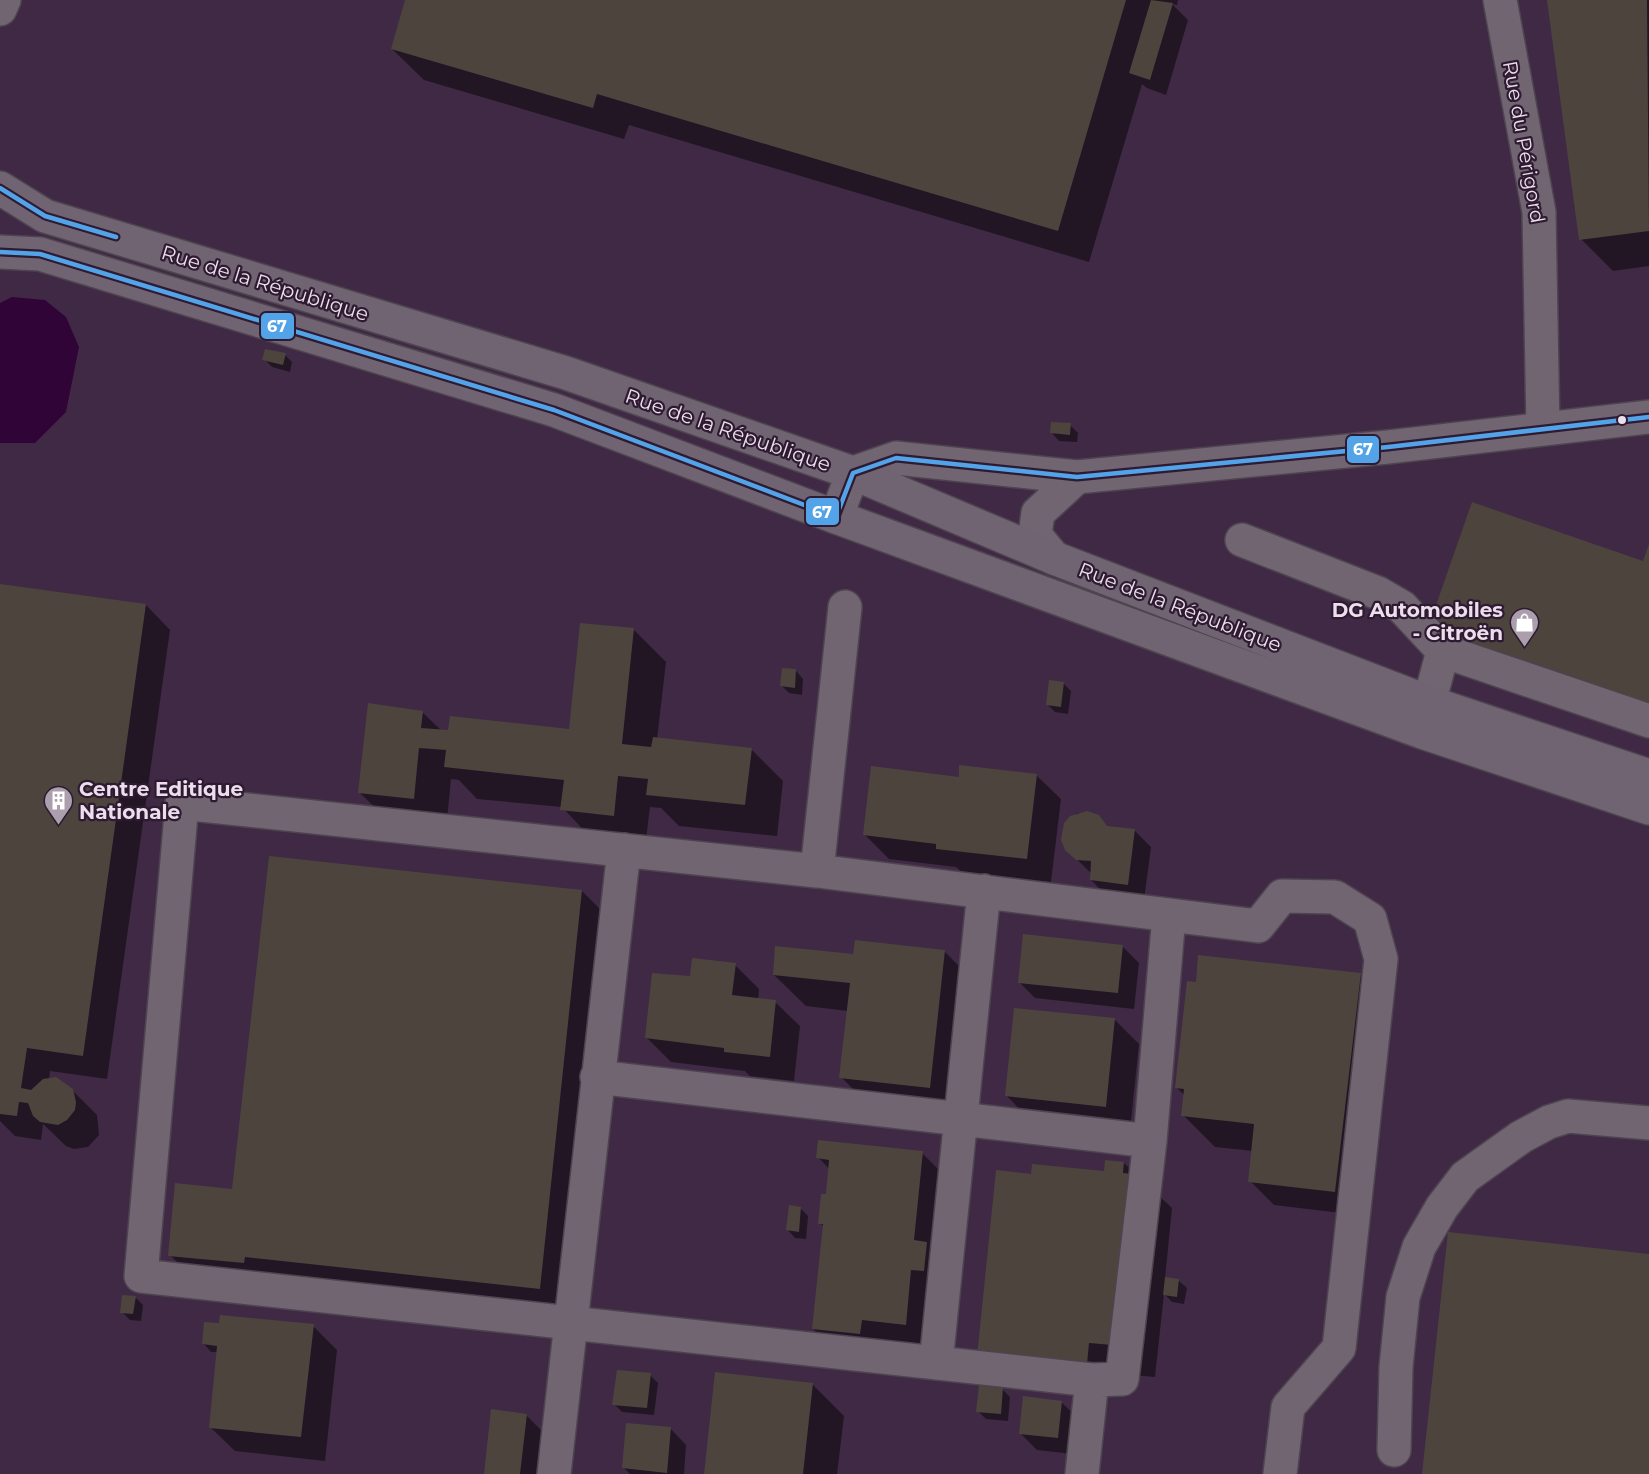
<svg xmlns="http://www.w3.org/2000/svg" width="1649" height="1474" font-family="Montserrat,sans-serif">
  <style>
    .built { fill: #402944 }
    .water { fill: #300437 }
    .shadow { fill: #0007 }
    .building { fill: #4d443e }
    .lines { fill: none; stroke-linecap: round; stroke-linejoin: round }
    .minor-casing { stroke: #4e444f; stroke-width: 36 }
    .major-casing { stroke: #4e444f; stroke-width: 36 }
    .minor { stroke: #706571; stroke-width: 33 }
    .major { stroke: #706472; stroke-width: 33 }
    .bus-1-casing { stroke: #2e1a31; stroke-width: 9 }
    .bus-1 { stroke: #53a3e8; stroke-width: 4.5 }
    .bus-dot { fill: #ecdeed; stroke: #2e1a31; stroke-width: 2 }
    .labels { text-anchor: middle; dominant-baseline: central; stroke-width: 4.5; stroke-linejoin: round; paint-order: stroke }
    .street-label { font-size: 20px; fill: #ecdeed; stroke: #2e1a31 }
    .poi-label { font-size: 20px; font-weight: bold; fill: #ecdeed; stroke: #2e1a31; text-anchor: end }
    .line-badge { stroke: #2e1a31; stroke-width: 2 }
    .badge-label { font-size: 16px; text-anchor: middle; font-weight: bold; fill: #fff }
  </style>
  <rect width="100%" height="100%" fill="#342936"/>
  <path class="built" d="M0 0H1649V1474H0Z"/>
  <path class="water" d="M12 297 45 300 66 317 79 347 66 412 35 443H0V303Z"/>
  <path class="shadow" d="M406 0H1178L1177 5 1172 4 1188 20 1166 95 1147 88 1142 84 1089 262 629 125 624 139 424 80 392 49Z
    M1548 0H1649V266L1613 271 1581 239Z
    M285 355 292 362 290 372 272 367 264 359Z
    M1070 425 1078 433 1077 442 1059 441 1052 433Z
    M0 585 146 605 170 630 107 1079 50 1071 49 1079 72 1090 97 1115 99 1135 88 1147 74 1149 66 1146 43 1124 41 1140 15 1136 0 1121Z
    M582 625 634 630 666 662 657 739 751 749 783 781 777 836 679 826 661 808 650 807 645 847 594 841 562 807 477 799 459 780 451 779 446 830 392 824 360 793 422 712 442 731 570 730Z
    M796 671 803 679 802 695 789 693 781 685Z
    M1063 683 1071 691 1068 714 1055 712 1047 704Z
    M1036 775 1061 799 1051 882 962 872 956 867 889 859 865 835 960 778Z
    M1078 813 1095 815 1108 828 1134 830 1151 847 1144 900 1107 896 1091 880 1092 874 1066 849 1071 817Z
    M582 891 614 923 571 1320 202 1287 170 1255 233 1190Z
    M1123 947 1139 963 1134 1009 1035 998 1019 982Z
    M944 951 976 983 961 1119 873 1109 841 1077 848 1011 806 1006 774 975Z
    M735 965 759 989 758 1000 775 1002 800 1026 794 1081 750 1076 745 1071 671 1062 647 1038 692 978Z
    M1361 975 1392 1007 1375 1164 1358 1215 1274 1205 1250 1181 1253 1151 1215 1147 1183 1115 1185 1096 1177 1088 1197 984Z
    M1115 1020 1139 1044 1130 1130 1030 1120 1006 1095Z
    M922 1153 954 1185 937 1356 845 1360 813 1329 824 1227 820 1223 827 1196 830 1170 818 1157Z
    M1124 1163 1172 1208 1165 1279 1179 1281 1187 1288 1184 1304 1172 1302 1164 1294 1155 1377 1120 1374 1080 1390 1032 1176 1108 1173Z
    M800 1208 808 1216 806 1239 795 1238 788 1230Z
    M135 1297 143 1305 141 1321 130 1320 122 1312Z
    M313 1326 337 1350 325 1461 235 1451 210 1427 217 1352H211L204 1344Z
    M650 1375 658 1383 654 1415 622 1412 614 1404Z
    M812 1384 844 1416 837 1474H706Z
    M1002 1389 1010 1397 1008 1421 986 1419 978 1411Z
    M1061 1402 1078 1418 1073 1454 1037 1450 1021 1434Z
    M526 1415 542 1431 538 1474H485Z
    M670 1428 686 1445 684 1474H630L623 1467Z"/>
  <path class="building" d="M405 0H1126L1058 231 597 94 593 108 391 49Z
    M1151 0 1173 3 1150 80 1129 73Z
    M1547 0H1647L1649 231 1579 240Z
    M265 349 286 353 283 365 262 360Z
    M1051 422 1071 423 1070 435 1050 433Z
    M1472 502 1643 561 1649 544V706L1427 631Z
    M0 584 146 604 83 1056 27 1048 21 1088 31 1090 43 1079 56 1077 73 1089 76 1102 75 1110 67 1120 58 1125 40 1122 33 1116 28 1103 19 1102 17 1116 0 1114Z
    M580 623 634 628 622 744 651 747 653 737 752 748 745 805 646 795 648 779 618 776 614 816 560 810 564 780 444 767 446 750 419 748 414 799 358 793 368 703 423 711 421 728 448 730 450 716 569 729Z
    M782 668 796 669 795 688 780 686Z
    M1049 680 1064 682 1061 707 1046 705Z
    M959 765 1037 774 1027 859 936 849V844L863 835 871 766 959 777Z
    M1087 811 1099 815 1107 826 1135 829 1128 885 1090 880 1091 861 1076 860 1065 850 1061 840 1064 823 1070 816Z
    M269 856 582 890 540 1289 245 1257 244 1263 168 1256 175 1183 232 1189Z
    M1023 934 1123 945 1118 993 1018 983Z
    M855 940 945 950 930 1088 839 1078 850 983 773 975 775 946 853 954Z
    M1198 955 1361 973 1335 1192 1248 1182 1254 1124 1181 1116 1184 1089 1175 1088 1187 981 1196 982Z
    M692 958 736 963 732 995 776 1000 770 1057 724 1052V1048L645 1038 652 973 690 976Z
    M1014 1008 1115 1018 1106 1107 1005 1096Z
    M818 1140 923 1151 914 1240 927 1242 924 1271 911 1270 906 1325 862 1320 860 1334 812 1329 823 1224H818L821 1194H826L829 1160 816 1158Z
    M1105 1160 1124 1162 1123 1173 1141 1175 1124 1346 1089 1343 1087 1364 977 1357 996 1170 1031 1174 1032 1164 1104 1171Z
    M789 1205 801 1207 799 1232 786 1230Z
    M1448 1232 1649 1254V1474H1422Z
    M1165 1277 1179 1279 1177 1297 1163 1295Z
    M122 1295 136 1296 133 1314 120 1313Z
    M220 1315 314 1324 301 1437 209 1428 217 1346 202 1344 204 1322 219 1323Z
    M617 1370 651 1373 647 1408 612 1405Z
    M715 1372 813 1383 803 1474H704Z
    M979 1385 1003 1388 1001 1414 976 1412Z
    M1023 1396 1062 1401 1058 1438 1019 1434Z
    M491 1409 527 1414 520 1474H484Z
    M626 1423 671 1427 667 1473 622 1468Z"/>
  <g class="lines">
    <defs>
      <path id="minor" d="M1500 0 1539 212 1543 429
        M0 9 4 0
        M836 517 853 473 896 458 1077 477 1388 447 1649 417
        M1242 540 1378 593 1402 607 1443 651
        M1054 558 1035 535 1038 513 1077 477
        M845 607 817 871 1258 926 1282 896 1335 897 1370 919 1381 959 1339 1348 1288 1407 1280 1474
        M1422 729 1443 651 1649 721
        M817 871 182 803 141 1276 1092 1380 1082 1474
        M597 1077 1150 1141 1169 915
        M936 1363 984 891
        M1092 1380 1122 1379 1150 1141
        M1394 1450 1396 1367 1403 1297 1419 1247 1442 1207 1465 1177 1521 1137 1549 1122 1568 1116 1649 1123
        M554 1474 624 850"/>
      <path id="major" d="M0 188 45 216 566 373 853 473 1054 558 1428 702 1649 776
        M0 252 40 254 554 410 836 517 1422 732 1649 808"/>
    </defs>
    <use href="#minor" class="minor-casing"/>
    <use href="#major" class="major-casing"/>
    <use href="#minor" class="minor"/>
    <use href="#major" class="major"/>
    <defs>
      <path id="bus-1" d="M0 188 45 216 116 237
        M0 252 40 254 554 410 836 517 853 473 896 458 1077 477 1388 447 1649 417"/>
    </defs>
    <use href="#bus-1" class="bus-1-casing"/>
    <use href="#bus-1" class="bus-1"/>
  </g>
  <defs>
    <symbol id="shop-pin" viewBox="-11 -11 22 30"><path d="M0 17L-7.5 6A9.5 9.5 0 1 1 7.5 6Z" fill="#ac9fad" stroke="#2e1a31"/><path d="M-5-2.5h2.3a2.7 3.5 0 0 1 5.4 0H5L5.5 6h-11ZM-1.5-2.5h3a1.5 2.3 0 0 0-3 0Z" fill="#fff"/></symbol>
    <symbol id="building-pin" viewBox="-11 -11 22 30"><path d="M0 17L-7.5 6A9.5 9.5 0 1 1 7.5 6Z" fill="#ac9fad" stroke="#2e1a31"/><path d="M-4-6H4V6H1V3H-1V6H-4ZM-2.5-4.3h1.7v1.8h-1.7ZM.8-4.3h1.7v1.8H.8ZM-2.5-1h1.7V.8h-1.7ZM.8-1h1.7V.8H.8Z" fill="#fff"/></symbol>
  </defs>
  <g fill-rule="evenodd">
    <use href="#shop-pin" x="1508" y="606" width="33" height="45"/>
    <use href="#building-pin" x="42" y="784" width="33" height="45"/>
  </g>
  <circle class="bus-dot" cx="1622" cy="420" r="5"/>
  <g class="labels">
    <g class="street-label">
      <text transform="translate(1524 142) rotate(80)">Rue du Périgord</text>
      <text transform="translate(265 283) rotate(17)">Rue de la République</text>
      <text transform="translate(728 430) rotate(19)">Rue de la République</text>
      <text transform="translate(1180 607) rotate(21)">Rue de la République</text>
    </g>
    <g class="poi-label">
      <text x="1503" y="610">DG Automobiles<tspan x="1503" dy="23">- Citroën</tspan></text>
      <text x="79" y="789" text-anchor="start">Centre Editique<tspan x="79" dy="23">Nationale</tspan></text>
    </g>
  </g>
  <g class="line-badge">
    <rect x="260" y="312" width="35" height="28" rx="6" fill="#53a3e8"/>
    <rect x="1346" y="435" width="34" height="29" rx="6" fill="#53a3e8"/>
    <rect x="805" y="497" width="35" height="29" rx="6" fill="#53a3e8"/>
  </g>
  <g class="badge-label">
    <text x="277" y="332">67</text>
    <text x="1363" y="455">67</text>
    <text x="822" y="518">67</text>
  </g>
</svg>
